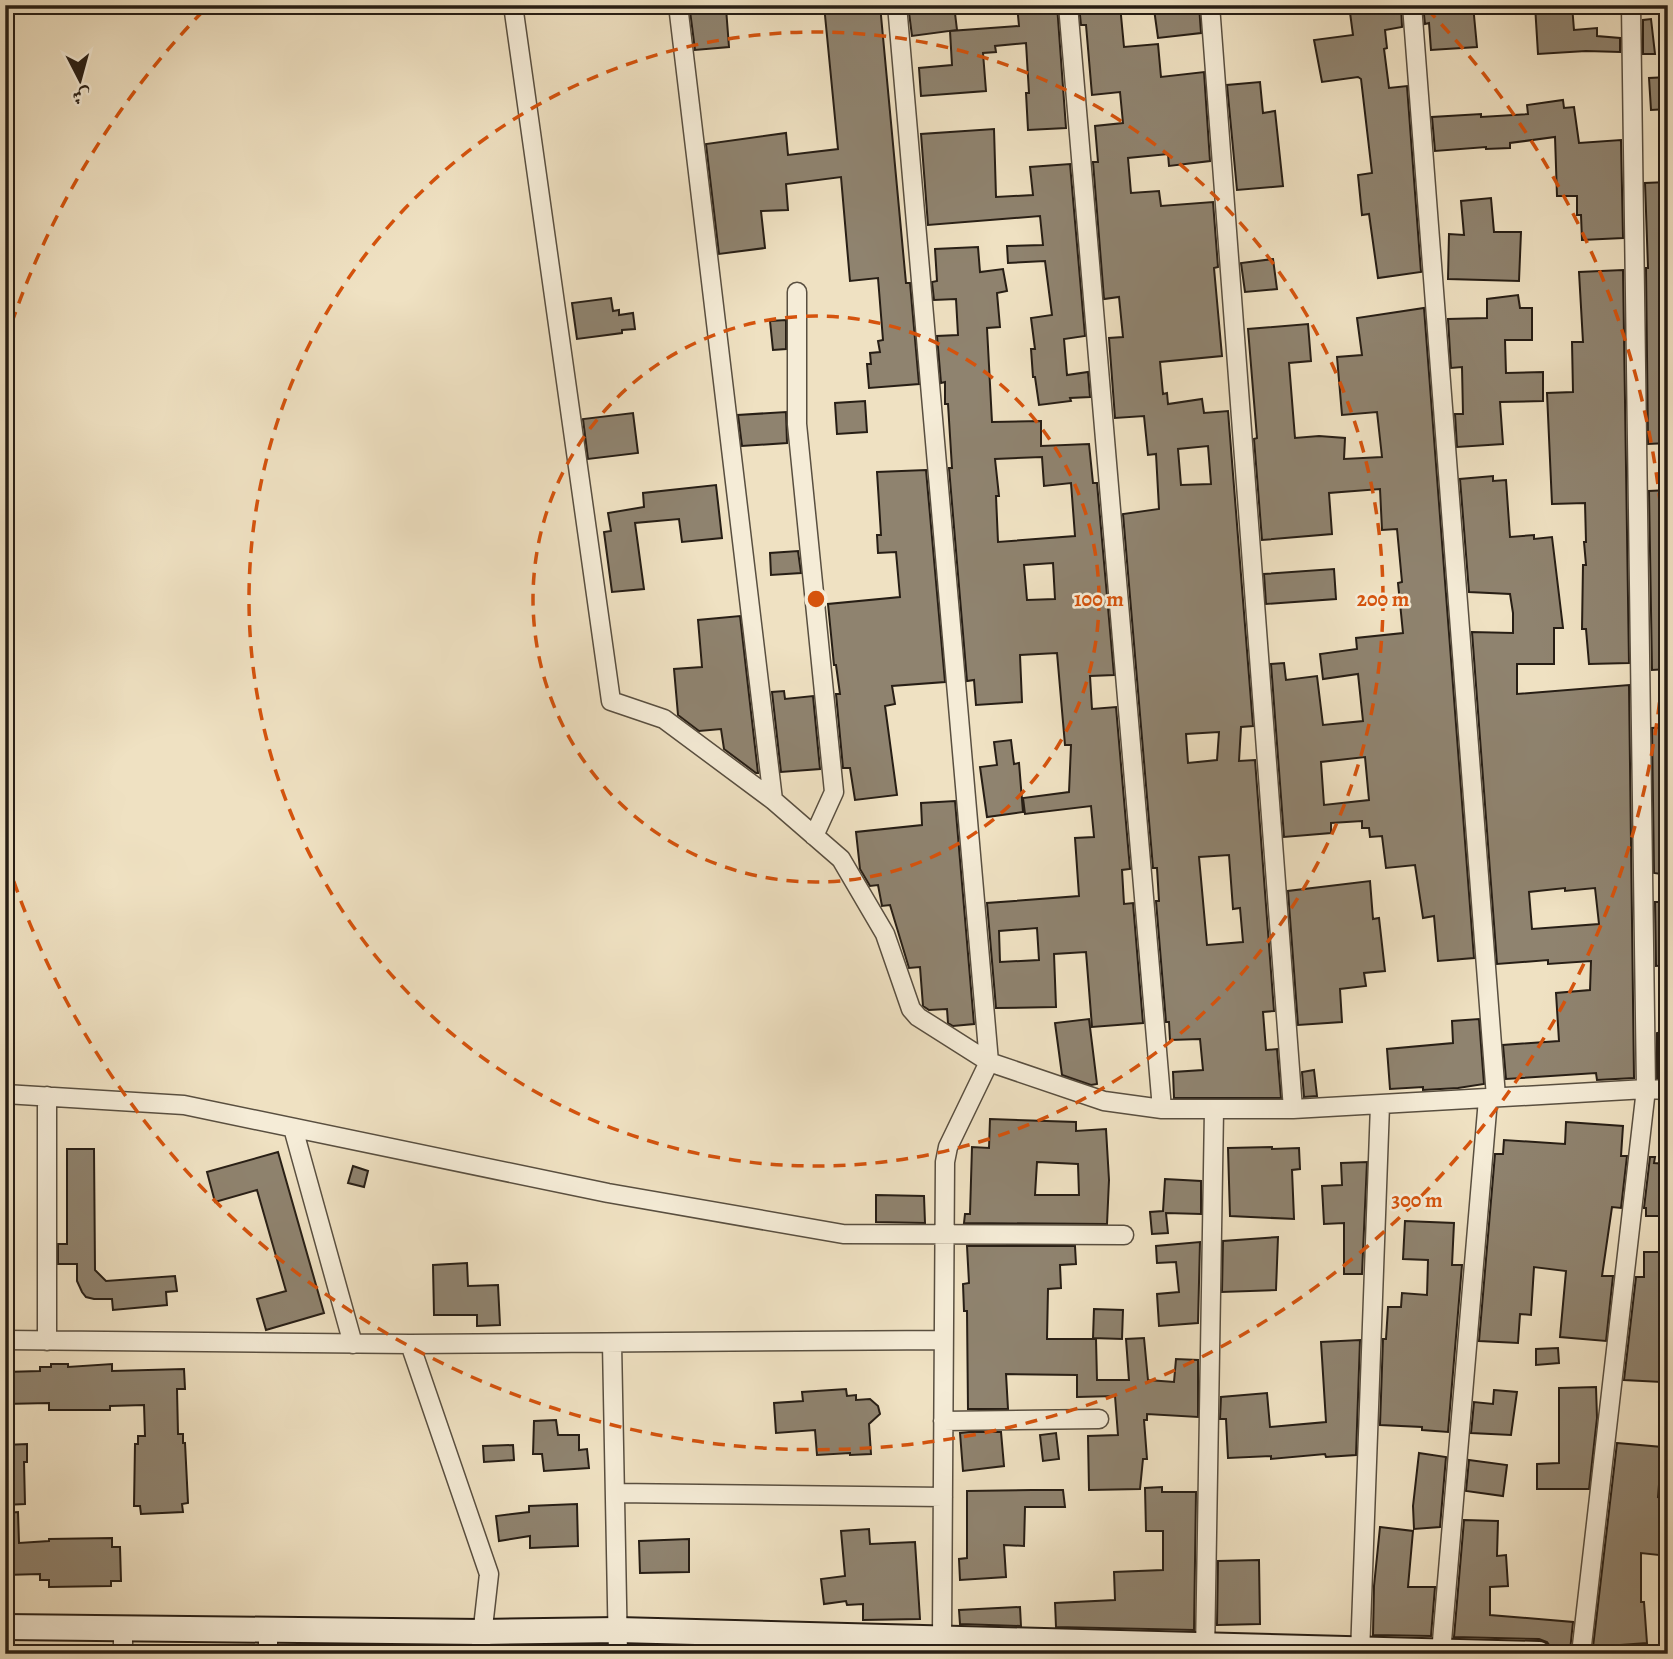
<svg xmlns="http://www.w3.org/2000/svg" width="1673" height="1659" font-family="Alegreya,Amiri,serif">
  <style>
    .building { fill: #8f836f; stroke: #271e15; stroke-width: 2; fill-rule: evenodd }
    .lines { fill: none; stroke-linecap: round; stroke-linejoin: round }
    .street-casing { stroke: #594f40; stroke-width: 21 }
    .secondary-casing { stroke: #271e15; stroke-width: 28 }
    .street { stroke: #f5ecd7; stroke-width: 18 }
    .secondary { stroke: #f5ecd7; stroke-width: 24 }
    .ring { fill: none; stroke: #d5530d; stroke-width: 3.5; stroke-dasharray: 12 9 }
    .centre { fill: #d5530d; stroke: #f5ecd7; stroke-width: 3.5 }
    .ring-label { font-size: 21px; text-anchor: middle; font-weight: bold; fill: #d5530d; stroke: #f5ecd7; stroke-width: 5; stroke-linejoin: round; paint-order: stroke }
  </style>
  <rect width="100%" height="100%" fill="#efe1c2"/>
  <filter id="stains"><feTurbulence type="fractalNoise" baseFrequency=".00286" numOctaves="4"/><feColorMatrix values="0 0 0 0 .2 0 0 0 0 .09 0 0 0 0 .02 0 0 0 .5 -.17"/></filter>
  <radialGradient id="worn" r=".72"><stop offset=".6" stop-color="#630" stop-opacity="0"/><stop offset="1" stop-color="#630" stop-opacity=".3"/></radialGradient>
  <path class="building" d="M824 5H880L906 283H910L919 384 869 388 867 364H871L870 353 880 352 878 341 883 340 878 278 850 281 841 177 786 184 788 210 761 211 765 248 719 254 706 144 786 133 788 155 838 149Z
    M908 5H954L957 30 912 36Z
    M1017 5H1057L1066 128 1028 130 1026 93H1029L1026 43 995 46 996 52 983 53 986 91 921 96 919 68 952 65 950 31 1019 26Z
    M1079 5H1120L1124 47 1158 44 1161 77 1204 72 1210 161 1169 166 1168 154 1128 158 1131 193 1159 191 1161 206 1213 202 1218 267 1214 268 1222 356 1160 362 1163 394 1167 393 1168 404 1202 399 1204 413 1228 411 1253 726 1241 727 1239 761 1255 760 1274 1011 1263 1012 1266 1050 1277 1049 1281 1098H1174L1173 1072 1203 1070 1200 1039 1170 1040 1169 1022H1166L1156 901H1159L1157 868H1153L1123 514 1159 509 1156 454 1148 455 1144 416 1115 418 1109 338 1123 337 1119 297 1104 299 1093 162H1098L1095 126 1123 123 1120 92 1092 95 1086 25H1081ZM1208 446 1211 484 1181 485 1178 449ZM1219 732 1217 760 1188 763 1186 734ZM1229 855 1233 909 1240 908 1243 942 1207 945 1199 857Z
    M1180 5H1199L1201 33 1158 38 1154 9Z
    M1349 5H1401L1402 27 1385 30 1387 48 1384 49 1389 88 1407 86 1421 272 1378 278 1369 214 1362 215 1358 175 1372 173 1361 79 1358 77 1322 82 1314 40 1353 35Z
    M1423 5H1473L1477 47 1431 50 1429 23 1425 24Z
    M1535 5H1572L1574 30 1597 28V36L1620 38V52L1586 51 1538 54Z
    M726 8 729 47 695 50 690 11Z
    M1651 19 1655 54H1643V20Z
    M1668 77V109L1651 110 1649 78Z
    M1260 82 1263 113 1275 111 1283 186 1237 190 1227 85Z
    M1563 100 1564 108 1574 107 1579 143 1621 140 1623 238 1582 240 1581 215H1577V196H1557L1555 137 1510 143V148L1486 149V147L1435 151 1432 117 1481 114V117L1528 114 1527 105Z
    M994 129 996 197 1033 195 1030 167 1070 164 1085 336 1064 339 1067 375 1088 372 1090 397 1070 398 1071 401 1039 405 1035 377H1033L1031 349H1035L1031 318 1052 315 1045 261 1008 263 1007 246 1043 245 1040 216 928 225 921 134Z
    M1667 182 1668 443 1648 444 1646 268H1648L1645 183Z
    M1491 198 1494 232H1521L1519 281 1448 279 1449 234 1464 235 1461 201Z
    M978 247 980 272 1003 269 1007 291 997 293 1000 327 987 328 992 422 1041 421V446L1089 444 1093 483H1097L1114 675 1090 676 1092 709 1116 707 1130 869 1122 870 1124 904 1133 903 1143 1023 1092 1027 1086 952 1054 954 1056 1007 996 1008 987 903 1079 896 1075 838 1094 837 1091 806 1025 814 1023 798 1069 792 1071 745H1065L1057 653 1020 655 1022 702 976 705 974 680 967 681 949 468H952L948 404H945V382L941 383 937 336 958 335 956 299 934 300 932 282 937 281 935 249ZM1042 457 1044 486 1071 483 1075 536 998 542 996 496H999L995 459ZM1053 563 1055 599 1027 600 1024 565ZM1037 928 1039 960 1000 962 999 931Z
    M1273 259 1277 289 1245 292 1241 263Z
    M1623 270 1629 663 1589 664 1586 629H1582L1583 565H1586L1584 542H1586L1585 503 1552 504 1547 393 1573 392 1572 342H1583L1579 272Z
    M1518 295 1520 308H1532V340H1505L1506 373 1543 372V401L1500 402 1503 444 1457 447 1455 414H1463L1462 367 1451 368 1448 319 1487 318V299Z
    M611 298 613 311 619 310V315L633 313 635 329 622 330V333L577 339 572 303Z
    M1424 308 1474 958 1438 961 1434 916 1423 918 1415 865 1386 868 1382 836 1370 837 1369 828H1362V821L1331 823V833L1284 837 1271 664 1284 663 1286 680 1317 676 1323 725 1363 721 1358 674 1323 679 1320 654 1357 649 1356 638 1403 633 1398 583 1402 582 1397 529 1382 530 1380 489 1329 493 1332 534 1262 540 1254 439 1257 438 1248 329 1308 324 1311 361 1289 363 1295 438 1319 436 1345 438 1344 459 1382 457 1377 412 1342 415 1337 357 1362 355 1357 318ZM1365 757 1369 800 1324 805 1321 762Z
    M786 320V349L773 350 770 321Z
    M865 401 867 432 837 434 835 403Z
    M786 412 787 443 742 446 738 415Z
    M633 413 638 453 588 459 583 419Z
    M926 470 945 682 892 686 895 704 885 706 897 795 855 800 850 768H843L836 694H840L836 665H834L828 604 900 597 896 552 878 553 877 535H881L877 472Z
    M1493 476V481L1506 480 1510 537 1534 535V539L1552 537 1563 628H1554V664H1517V694L1629 685 1634 1078 1597 1080 1596 1073 1506 1079 1503 1045 1559 1041 1556 993 1590 990 1591 961 1548 964V960L1497 964 1472 632 1513 633V613L1510 594 1469 592 1460 479ZM1565 888V891L1595 888 1599 924 1532 929 1529 892Z
    M716 485 722 538 682 542 679 519 635 523 644 589 612 592 604 532 611 531 608 513 644 507 643 493Z
    M1668 490V669L1652 670 1649 491Z
    M798 551 801 573 771 575 770 553Z
    M1334 569 1336 599 1266 604 1264 574Z
    M740 616 758 773H756L724 749 721 729 699 731 678 715 674 669 702 667 698 620Z
    M784 691 785 699 813 696 820 769 781 772 772 692Z
    M1668 727V875L1654 873 1652 728Z
    M1011 740 1014 764 1019 763 1023 812 987 817 980 767 997 765 994 742Z
    M955 801 974 1024 953 1026 948 1023 947 1009 929 1010 923 1006 920 967 909 968 890 905 882 906 878 885 870 886 860 869 856 832 922 825 921 803Z
    M1370 881 1373 919 1379 918 1385 971 1364 973 1366 986 1340 989 1342 1022 1298 1025 1288 891Z
    M1655 902H1668V965L1656 966Z
    M1089 1019 1097 1084 1091 1085 1062 1075 1055 1023Z
    M1479 1019 1484 1084 1458 1088 1423 1090V1087L1390 1089 1387 1049 1453 1043 1452 1021Z
    M1668 1031V1079L1657 1078V1033Z
    M1314 1070 1317 1096 1304 1097 1302 1072Z
    M990 1119 1076 1122V1131L1106 1129 1109 1180 1107 1224 964 1223 965 1214H970L972 1147 989 1148ZM1037 1162 1078 1164 1079 1195H1035Z
    M1566 1122 1623 1126 1621 1156H1627L1621 1208 1612 1207 1602 1276H1613L1606 1341 1560 1337 1566 1271 1534 1267 1531 1315 1520 1314 1518 1343 1479 1341 1495 1154H1503L1504 1140 1565 1144Z
    M1272 1147V1149L1299 1148 1300 1169 1292 1170 1294 1219 1230 1216 1228 1148Z
    M67 1149H94L95 1270 106 1281 175 1276 177 1291 166 1292 167 1305 113 1310 112 1299H94L86 1297 82 1292 77 1281V1264H58V1244H67Z
    M278 1152 324 1313 266 1330 257 1299 286 1291 257 1190 215 1202 207 1172Z
    M1650 1157H1655L1654 1163 1668 1164V1216H1646V1208H1644Z
    M1367 1162 1362 1274H1344V1223L1324 1224 1322 1186 1342 1185 1341 1163Z
    M353 1166 368 1171 364 1187 348 1183Z
    M1165 1179 1201 1181V1214L1166 1213 1168 1233 1152 1234 1150 1212 1163 1211Z
    M876 1195 924 1196 925 1223 876 1222Z
    M1405 1221 1454 1223 1452 1265H1462L1448 1432 1422 1430V1427L1380 1425 1383 1339H1386L1388 1307H1401L1402 1293 1427 1295 1428 1260 1403 1259Z
    M1278 1237 1276 1290 1222 1292 1223 1241Z
    M1200 1242 1198 1323 1159 1326 1157 1294 1179 1292 1176 1262 1157 1263 1156 1246Z
    M967 1246H1075L1076 1264 1060 1265 1061 1288 1048 1289 1047 1339H1096L1097 1380H1129L1126 1339 1144 1338 1148 1380 1174 1382 1176 1359 1198 1360V1417L1147 1414V1420H1144L1147 1459H1143L1140 1489 1089 1490 1088 1436 1118 1435 1115 1396 1077 1397V1375L1006 1374 1008 1409H968L967 1311H964L963 1284 969 1283Z
    M1644 1252H1668V1348H1663L1661 1382 1624 1380 1636 1277H1644Z
    M467 1263 468 1286 498 1285 500 1325 477 1326V1315H434L433 1265Z
    M1094 1309 1123 1310 1122 1339 1093 1338Z
    M1360 1340 1356 1455 1326 1457 1325 1454 1271 1459V1456L1228 1458 1226 1419H1220L1221 1397 1267 1393 1270 1427 1326 1422 1321 1342Z
    M1558 1348 1559 1363 1536 1365V1349Z
    M51 1364H68V1367L112 1364V1371L184 1369 185 1389H177L178 1434H183V1443H185L188 1503 182 1504 183 1512 141 1514 140 1506H134L135 1444H138V1436H145L144 1405 110 1406V1410H49V1403L5 1404V1372L40 1371V1367H51Z
    M1596 1387 1597 1418 1589 1489H1537V1464L1559 1463V1388Z
    M846 1389 847 1396 856 1395V1400L870 1399 878 1406 880 1414 869 1424 871 1454 850 1455V1453L817 1455 815 1430 776 1433 774 1403 803 1401 802 1392Z
    M1494 1390 1517 1392 1511 1435 1471 1433 1474 1402 1493 1404Z
    M556 1420 558 1435H579V1450L587 1449 589 1468 544 1471 542 1454H533L534 1421Z
    M969 1432H1001L1004 1466 963 1471 960 1433Z
    M1056 1433 1059 1459 1043 1461 1040 1435Z
    M1617 1443 1662 1447 1658 1497 1668 1498V1556L1641 1553V1602H1644L1647 1643 1593 1647Z
    M27 1444V1462H24L25 1504 5 1505V1445Z
    M513 1445 514 1460 484 1462 483 1446Z
    M1419 1453 1446 1457 1440 1527 1414 1529 1413 1506Z
    M1469 1460 1507 1465 1503 1496 1466 1491Z
    M1162 1487V1492H1196L1194 1630 1056 1627 1055 1603 1115 1600 1114 1572 1163 1570V1531H1146L1145 1488Z
    M1032 1490H1063L1065 1507H1025L1024 1546 1004 1545 1006 1577 960 1580 959 1559 967 1558V1491Z
    M577 1504 578 1546 530 1548V1536L499 1541 496 1516 529 1512V1506Z
    M18 1512 19 1543 49 1541V1539L112 1538V1547H120L121 1581H111V1586L49 1587V1580H40V1574L5 1575V1513Z
    M1464 1520 1498 1521 1497 1556 1506 1555 1508 1586 1490 1587V1615L1573 1622 1570 1651 1553 1650 1547 1642 1539 1639 1454 1637Z
    M1380 1527 1413 1531 1408 1587H1435L1431 1636 1373 1635 1374 1586Z
    M869 1529 870 1544 915 1542 920 1619 863 1620V1604L847 1605 846 1601 824 1604 821 1579 845 1576 841 1531Z
    M689 1539V1572L640 1573 639 1541Z
    M1259 1560 1260 1624 1217 1625 1218 1561Z
    M1020 1607 1021 1626 960 1624 959 1610Z"/>
  <g class="lines">
    <defs>
      <path id="street" d="M513 5 611 701 664 719 773 800 841 859 885 934 911 1009 918 1017 989 1062 1104 1101 1162 1109H1293L1646 1089 1668 1090
        M678 5 773 800
        M897 5 989 1062 948 1147 945 1162 942 1637
        M1068 5 1162 1109
        M1210 5 1293 1109
        M1412 5 1496 1097
        M797 292V424L834 792 814 836
        M5 1094 184 1105 608 1193 843 1234 1124 1235
        M47 1096V1341
        M293 1128 353 1344
        M5 1340 410 1344 943 1340
        M612 1343 618 1654
        M410 1344 489 1574 480 1654
        M943 1421 1099 1419
        M615 1493 943 1497
        M123 1628V1654
        M268 1629V1654
        M1441 1653 1488 1099
        M1205 1654 1214 1110
        M1360 1654 1380 1105
        M1581 1654 1646 1089 1631 5"/>
      <path id="secondary" d="M5 1627 482 1632 618 1630 1539 1654"/>
    </defs>
    <use href="#street" class="street-casing"/>
    <use href="#secondary" class="secondary-casing"/>
    <use href="#street" class="street"/>
    <use href="#secondary" class="secondary"/>
  </g>
  <g class="ring">
    <circle cx="816" cy="599" r="283"/>
    <circle cx="816" cy="599" r="567"/>
    <path d="M5 343A850 850 0 0 1 205 9M1427 9A850 850 0 1 1 5 855"/>
  </g>
  <circle cx="816" cy="599" r="10" class="centre"/>
  <g class="ring-label">
    <text x="1099" y="606">100 m</text>
    <text x="1383" y="606">200 m</text>
    <text x="1417" y="1207">300 m</text>
  </g>
  <rect width="1673" height="1659" fill="none" stroke="#efe1c2" stroke-width="28"/>
  <rect x="7" y="7" width="1659" height="1645" fill="none" stroke="#271e15" stroke-width="3.5"/>
  <rect x="14" y="14" width="1645" height="1631" fill="none" stroke="#271e15" stroke-width="2"/>
  <g transform="translate(80 80) rotate(174)" stroke="#f5ecd7" stroke-width="5" paint-order="stroke">
  <path d="M0-5L12 26L0 18L-12 26Z" fill="#271e15"/>
  <text y="-10" font-size="19" font-weight="bold" text-anchor="middle" fill="#271e15">ش</text>
  </g>
  <rect width="100%" height="100%" filter="url(#stains)"/>
  <rect width="100%" height="100%" fill="url(#worn)"/>
</svg>
